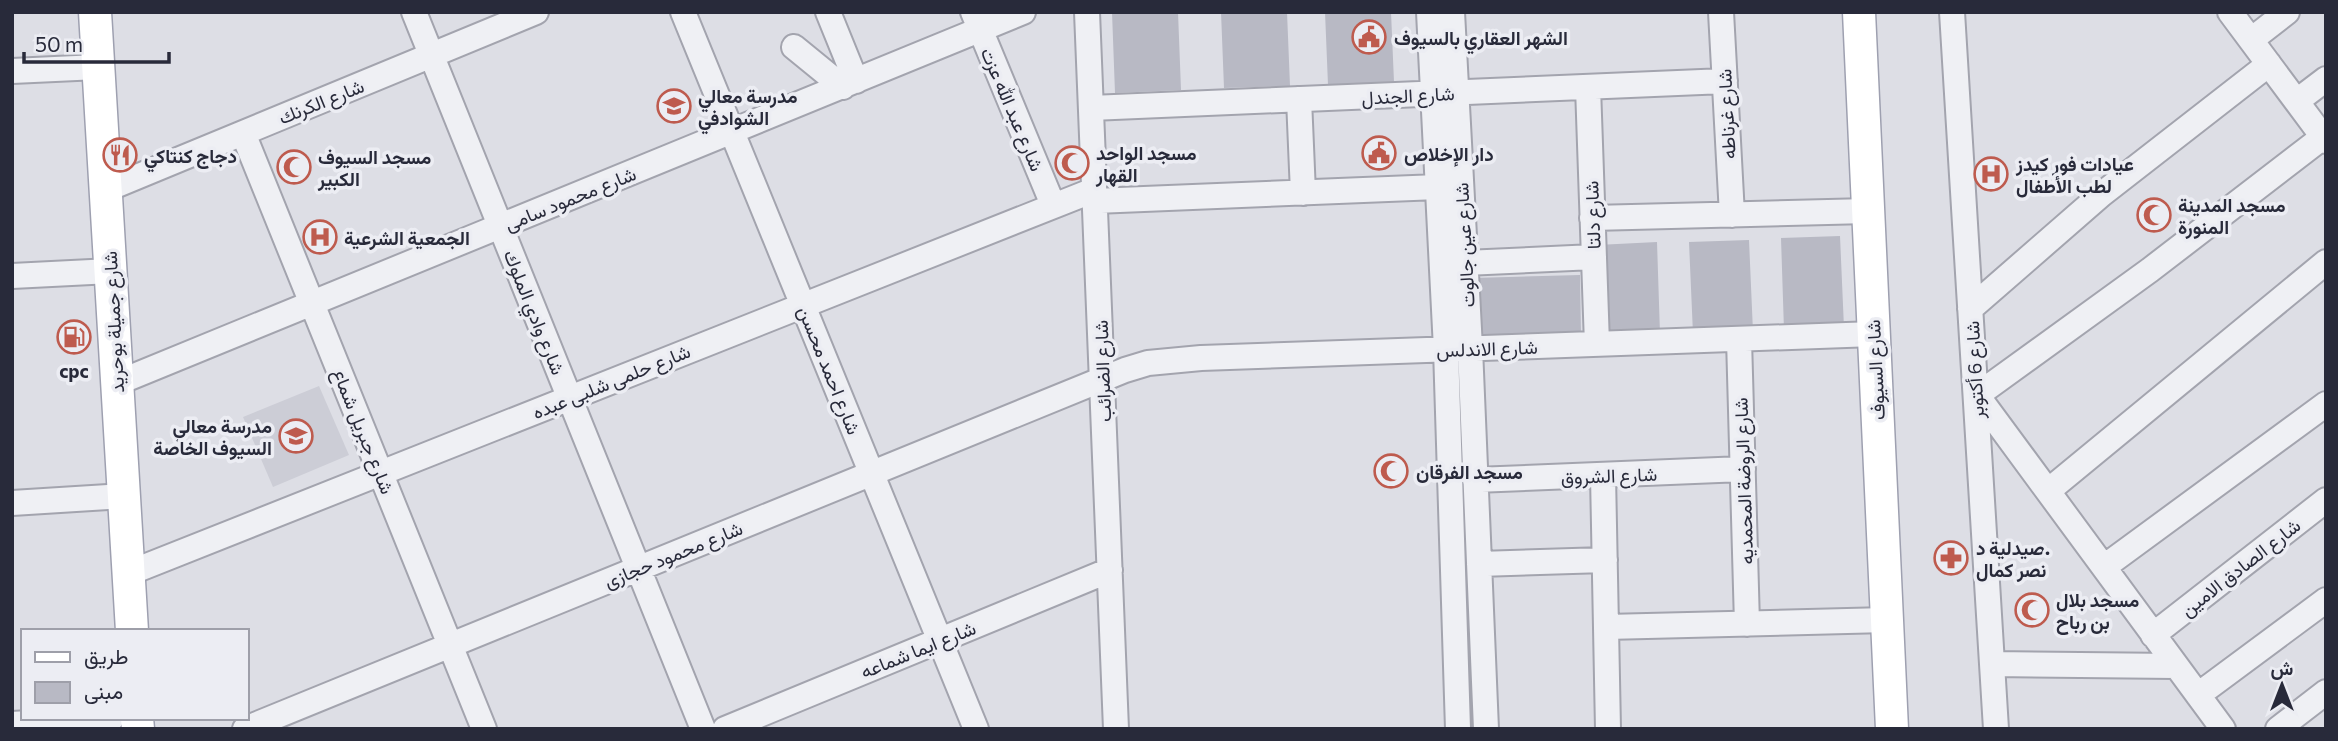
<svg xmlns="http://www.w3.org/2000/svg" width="2338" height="741" font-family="Commissioner,Vazirmatn,sans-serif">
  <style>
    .built { fill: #cccdd6 }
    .building { fill: #b8b9c4 }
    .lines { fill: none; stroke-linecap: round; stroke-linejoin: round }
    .minor-casing { stroke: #a3a4ae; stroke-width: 28 }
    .major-casing { stroke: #9ea0b0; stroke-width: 35 }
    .minor { stroke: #eff0f4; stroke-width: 24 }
    .major { stroke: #fff; stroke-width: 32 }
    .labels { text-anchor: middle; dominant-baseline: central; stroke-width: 7; stroke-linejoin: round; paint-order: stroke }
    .poi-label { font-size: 19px; font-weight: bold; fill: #282a3a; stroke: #ecedf3; text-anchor: start }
    .street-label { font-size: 19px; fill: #282a3a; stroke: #ecedf3 }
  </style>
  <rect width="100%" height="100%" fill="#dddee5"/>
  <path class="built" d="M319 386 349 455 273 487 243 417Z"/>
  <path class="building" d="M1112 12H1178L1181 90 1115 93Z
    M1221 12H1287L1290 86 1224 88Z
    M1325 12H1391L1394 82 1328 85Z
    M1840 236 1844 328 1784 330 1781 238Z
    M1749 240 1753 332 1693 334 1689 242Z
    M1657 242 1660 334 1600 336 1597 245Z
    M1580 275 1581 335 1474 338 1473 278Z"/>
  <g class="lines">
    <defs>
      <path id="minor" d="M414 12 703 729
        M683 12 976 729
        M828 12 856 81
        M973 12 1053 205
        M1087 12 1116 729
        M1429 12 1446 349 1458 729
        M1452 12 1470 348 1486 729
        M1721 12 1732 215
        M1952 12 1996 729
        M2230 12 2326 141
        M2251 40 2287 12
        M794 47 843 87
        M12 71 98 67
        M1588 87 1597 344
        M1299 99 1303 193
        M2297 101 2326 79
        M1091 108 1725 81
        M243 133 484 729
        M105 190 536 12
        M1095 201 1438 187
        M1592 218 1868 211
        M1465 263 1594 257
        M12 276 111 271
        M1970 309 2102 194 2269 64
        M1739 339 1747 624
        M117 383 1023 12
        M1977 395 2223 729
        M1976 396 2150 270 2323 137
        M1603 475 1608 729
        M1475 480 1743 469
        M2048 491 2326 262
        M12 503 124 496
        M1479 564 1605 560
        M2104 567 2326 404
        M129 573 1094 190
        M1606 627 1887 620
        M2153 635 2326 500
        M1992 664 2176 666
        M2198 695 2326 600
        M12 724 112 718
        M245 729 1125 370 1148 363 1201 358 1874 334
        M725 729 1110 570
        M2278 729 2326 692"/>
      <path id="major" d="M95 12 132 631
        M1859 12 1892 729
        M137 718 138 729"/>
    </defs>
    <use href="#minor" class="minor-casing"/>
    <use href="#major" class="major-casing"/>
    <use href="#minor" class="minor"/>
    <use href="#major" class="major"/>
  </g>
  <defs>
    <symbol id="civic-ring" viewBox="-11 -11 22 22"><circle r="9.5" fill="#ecedf3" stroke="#be5b4e" stroke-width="1.5"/><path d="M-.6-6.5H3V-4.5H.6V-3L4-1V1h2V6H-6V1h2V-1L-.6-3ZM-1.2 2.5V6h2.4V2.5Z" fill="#be5b4e"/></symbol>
    <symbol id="school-ring" viewBox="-11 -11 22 22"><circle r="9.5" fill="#ecedf3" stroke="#be5b4e" stroke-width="1.5"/><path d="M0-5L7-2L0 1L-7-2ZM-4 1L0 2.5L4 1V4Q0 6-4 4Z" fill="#be5b4e"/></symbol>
    <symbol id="restaurant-ring" viewBox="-11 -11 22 22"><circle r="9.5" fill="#ecedf3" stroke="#be5b4e" stroke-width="1.5"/><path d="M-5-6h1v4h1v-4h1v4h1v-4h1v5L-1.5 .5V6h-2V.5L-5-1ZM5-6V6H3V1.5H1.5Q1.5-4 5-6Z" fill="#be5b4e"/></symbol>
    <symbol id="mosque-ring" viewBox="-11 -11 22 22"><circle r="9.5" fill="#ecedf3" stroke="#be5b4e" stroke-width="1.5"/><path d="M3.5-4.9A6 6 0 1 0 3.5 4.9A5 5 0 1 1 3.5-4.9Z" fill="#be5b4e"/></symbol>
    <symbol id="hospital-ring" viewBox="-11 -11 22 22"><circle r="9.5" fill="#ecedf3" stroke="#be5b4e" stroke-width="1.5"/><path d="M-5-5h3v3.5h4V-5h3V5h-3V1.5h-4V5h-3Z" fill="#be5b4e"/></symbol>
    <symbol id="fuel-ring" viewBox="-11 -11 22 22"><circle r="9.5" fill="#ecedf3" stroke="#be5b4e" stroke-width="1.5"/><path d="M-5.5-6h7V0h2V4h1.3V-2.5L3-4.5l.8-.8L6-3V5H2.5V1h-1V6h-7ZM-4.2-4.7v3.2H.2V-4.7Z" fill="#be5b4e"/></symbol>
    <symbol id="pharmacy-ring" viewBox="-11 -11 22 22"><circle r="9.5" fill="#ecedf3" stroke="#be5b4e" stroke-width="1.5"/><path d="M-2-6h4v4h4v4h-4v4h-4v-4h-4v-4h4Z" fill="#be5b4e"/></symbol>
  </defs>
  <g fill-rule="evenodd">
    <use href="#civic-ring" x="1350" y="18" width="38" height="38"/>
    <use href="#school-ring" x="655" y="87" width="38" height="38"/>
    <use href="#civic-ring" x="1360" y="134" width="38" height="38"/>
    <use href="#restaurant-ring" x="101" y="136" width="38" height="38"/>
    <use href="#mosque-ring" x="1053" y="144" width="38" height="38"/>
    <use href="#mosque-ring" x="275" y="148" width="38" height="38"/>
    <use href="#hospital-ring" x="1972" y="155" width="38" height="38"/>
    <use href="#mosque-ring" x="2135" y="196" width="38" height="38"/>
    <use href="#hospital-ring" x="301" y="218" width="38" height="38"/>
    <use href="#fuel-ring" x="55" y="318" width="38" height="38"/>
    <use href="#school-ring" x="277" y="417" width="38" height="38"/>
    <use href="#mosque-ring" x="1372" y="452" width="38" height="38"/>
    <use href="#pharmacy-ring" x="1932" y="539" width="38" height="38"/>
    <use href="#mosque-ring" x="2013" y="591" width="38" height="38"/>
  </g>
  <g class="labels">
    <g class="poi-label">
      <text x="1394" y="37">الشهر العقاري بالسيوف</text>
      <text x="698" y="95">مدرسة معالي<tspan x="698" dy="22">الشوادفي</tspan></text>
      <text x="1096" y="152">مسجد الواحد<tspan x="1096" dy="22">القهار</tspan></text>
      <text x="1404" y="153">دار الإخلاص</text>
      <text x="144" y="155">دجاج كنتاكي</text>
      <text x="318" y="156">مسجد السيوف<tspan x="318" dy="22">الكبير</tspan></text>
      <text x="2016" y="163">عيادات فور كيدز<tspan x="2016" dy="22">لطب الأطفال</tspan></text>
      <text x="2178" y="204">مسجد المدينة<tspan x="2178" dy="22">المنورة</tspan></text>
      <text x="344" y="237">الجمعية الشرعية</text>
      <text x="74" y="370" text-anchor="middle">cpc</text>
      <text x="272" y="425" text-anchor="end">مدرسة معالي<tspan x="272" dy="22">السيوف الخاصة</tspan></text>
      <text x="1416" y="471">مسجد الفرقان</text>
      <text x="1976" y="547">صيدلية د.<tspan x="1976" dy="22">نصر كمال</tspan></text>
      <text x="2056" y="599">مسجد بلال<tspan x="2056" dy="22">بن رباح</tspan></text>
    </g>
    <g class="street-label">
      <text transform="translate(1408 95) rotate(-3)">شارع الجندل</text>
      <text transform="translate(321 101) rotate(-22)">شارع الكرنك</text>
      <text transform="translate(1013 109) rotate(67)">شارع عبد الله عزت</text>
      <text transform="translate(1726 114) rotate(-93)">شارع غرناطه</text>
      <text transform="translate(570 198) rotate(-22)">شارع محمود سامى</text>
      <text transform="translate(1592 215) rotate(-92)">شارع دلتا</text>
      <text transform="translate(1464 245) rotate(-93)">شارع عين جالوت</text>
      <text transform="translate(535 312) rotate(68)">شارع وادي الملوك</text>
      <text transform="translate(113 322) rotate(-93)">شارع جميلة بوحريد</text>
      <text transform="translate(1487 348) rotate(-2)">شارع الاندلس</text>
      <text transform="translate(830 370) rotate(68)">شارع احمد محسن</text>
      <text transform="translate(1875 370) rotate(-93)">شارع السيوف</text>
      <text transform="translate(1974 370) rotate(-93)">شارع 6 أكتوبر</text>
      <text transform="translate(1102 371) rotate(-92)">شارع الضرائب</text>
      <text transform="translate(611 381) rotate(-22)">شارع حلمى شلبى عبده</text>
      <text transform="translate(364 431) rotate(68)">شارع جبريل شماع</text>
      <text transform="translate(1609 475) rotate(-2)">شارع الشروق</text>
      <text transform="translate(1743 481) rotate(-92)">شارع الروضة المحمديه</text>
      <text transform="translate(673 554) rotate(-22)">شارع محمود حجازى</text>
      <text transform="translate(2240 567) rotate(-38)">شارع الصادق الامين</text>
      <text transform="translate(918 649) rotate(-22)">شارع ايما شماعه</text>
    </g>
  </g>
  <rect width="2338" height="741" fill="none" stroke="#282a3a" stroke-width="28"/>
  <rect x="21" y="629" width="228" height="91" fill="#ecedf3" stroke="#9e9fa9" stroke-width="2"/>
  <rect x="35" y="652" width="35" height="10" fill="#ffffff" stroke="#9e9fa9" stroke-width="2"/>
  <text x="84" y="664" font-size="21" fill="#282a3a">طريق</text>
  <rect x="35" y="682" width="35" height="21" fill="#b8b9c4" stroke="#9e9fa9" stroke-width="2"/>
  <text x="84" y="699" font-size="21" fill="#282a3a">مبنى</text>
  <g transform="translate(2282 685)" stroke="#ecedf3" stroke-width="5" paint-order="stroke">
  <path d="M0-5L12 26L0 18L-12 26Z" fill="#282a3a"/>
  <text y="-10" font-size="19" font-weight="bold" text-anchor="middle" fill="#282a3a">ش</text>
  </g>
  <path d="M24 52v10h145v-10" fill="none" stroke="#282a3a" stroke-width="3.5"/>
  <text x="35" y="52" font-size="21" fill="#282a3a" stroke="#ecedf3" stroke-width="5" paint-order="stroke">50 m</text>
</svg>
